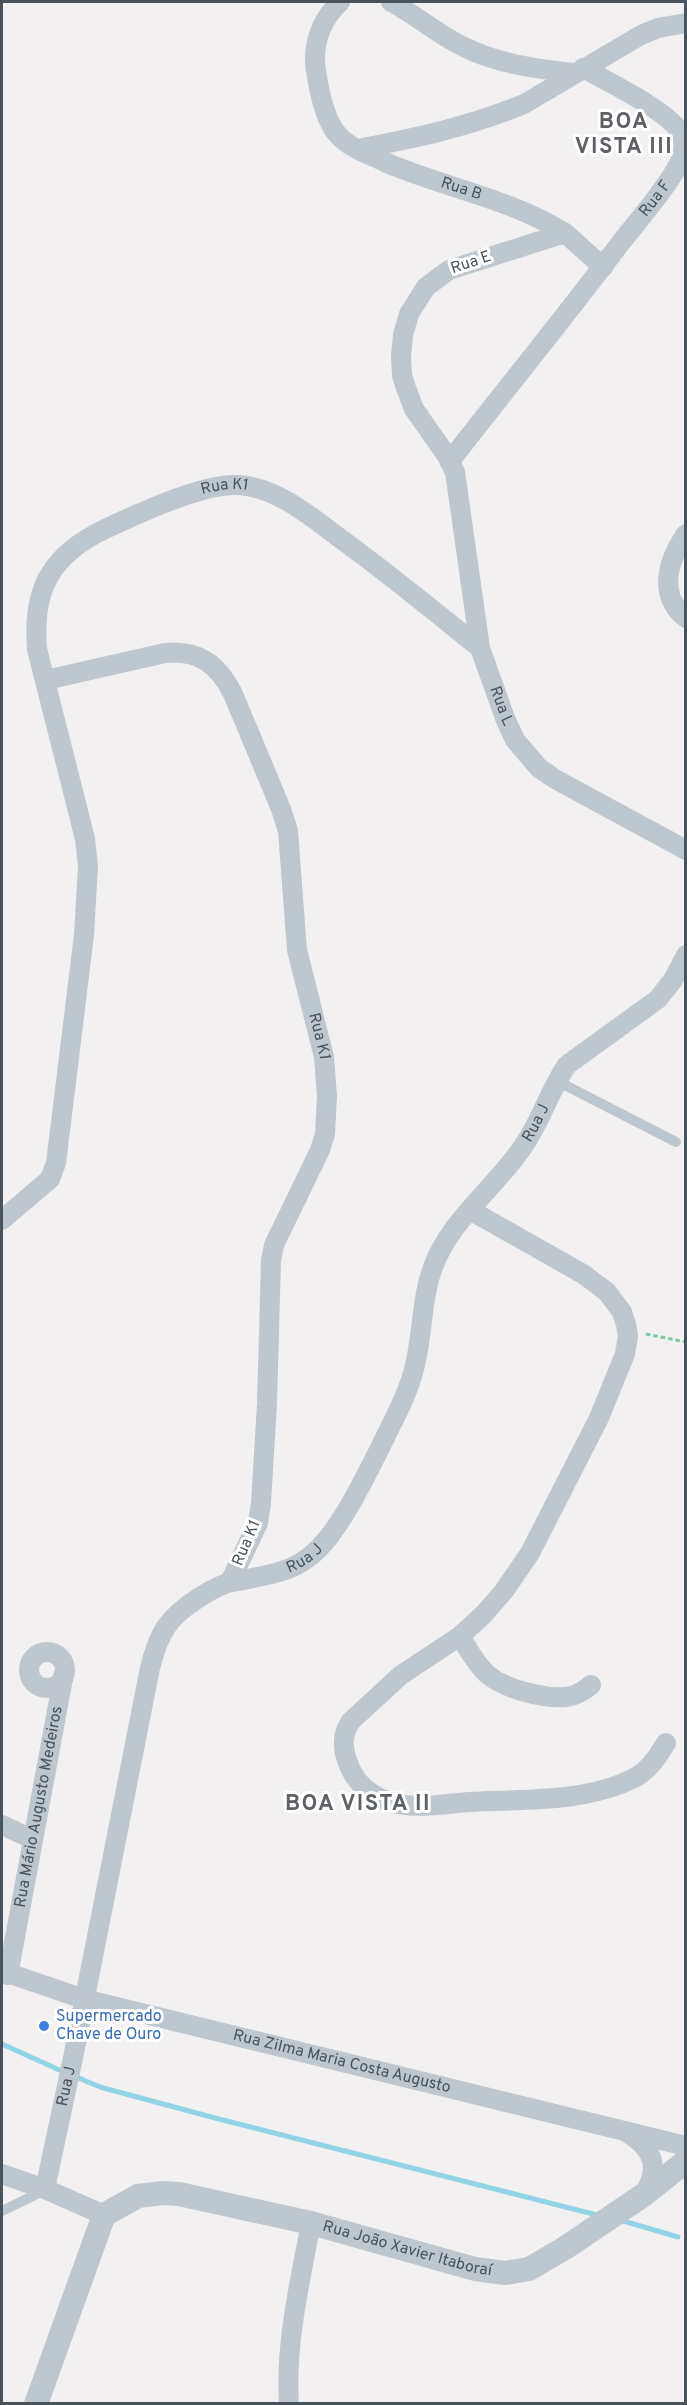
<svg xmlns="http://www.w3.org/2000/svg" width="687" height="2405" font-family="Overpass,sans-serif">
  <style>
    .lines { fill: none; stroke-linecap: round; stroke-linejoin: round }
    .stream { stroke: #92d3e6; stroke-width: 5 }
    .path { stroke: #7cc8a4; stroke-width: 3; stroke-dasharray: 4.5 3; stroke-linecap: butt }
    .service { stroke: #bfc7ce; stroke-width: 10 }
    .minor { stroke: #bfc7ce; stroke-width: 20 }
    .tertiary { stroke: #bfc7ce; stroke-width: 24 }
    .shop-dot { fill: #3f7fe0; stroke: #fff; stroke-width: 2 }
    .labels { text-anchor: middle; dominant-baseline: central; stroke-width: 6; stroke-linejoin: round; paint-order: stroke }
    .street-label { font-size: 16px; fill: #49535c; stroke: #fff }
    .shop-label { font-size: 16px; fill: #366cbe; stroke: #fff; text-anchor: start }
    .district-label { font-size: 22px; font-weight: bold; letter-spacing: 1.5px; fill: #5d6064; stroke: #fff }
  </style>
  <rect width="100%" height="100%" fill="#f2f0f0"/>
  <g class="lines">
    <path class="stream" d="M2 2044 66 2073
      M74 2076 100 2087 215 2118 597 2215
      M620 2220 678 2237"/>
    <path class="path" d="M646 1334 686 1342"/>
    <path class="service" d="M557 1081 676 1142
      M2 2211 45 2190"/>
    <g class="minor">
      <path id="s1" d="M340 2C319 22 311 48 317 77 320 95 326 123 339 136 351 149 371 155 387 163 446 188 511 199 565 233"/>
      <path d="M391 2C416 15 437 34 462 46 497 64 537 69 575 73"/>
      <path d="M358 149C416 138 468 127 524 104L641 35 658 28 686 23"/>
      <path id="s2" d="M603 267 565 233 449 270 426 287 409 314 403 335 401 356 402 375 406 388 414 409 447 456 455 472 480 648 505 718 515 740 539 768 555 779 686 850"/>
      <path id="s3" d="M450 461C506 389 564 318 619 245 639 219 663 193 679 164 683 155 685 143 681 134 671 112 606 81 583 68"/>
      <path d="M686 534C668 560 657 595 686 618"/>
      <path id="s4" d="M46 680 165 653C199 650 218 664 233 694L281 809 288 831 297 950 324 1057 327 1096 325 1134 320 1150 274 1245 271 1260 267 1404 261 1503 258 1523 230 1582"/>
      <path d="M470 1210 583 1274 607 1292 622 1312 626 1324 628 1336 625 1354 599 1418 530 1553 504 1591 483 1615 460 1636 401 1675 351 1721C342 1734 342 1746 347 1760 353 1780 368 1794 387 1801 412 1810 443 1804 469 1802 523 1799 587 1803 636 1777 650 1769 658 1756 666 1743"/>
      <path id="s5" d="M2 1220 50 1179 56 1163 84 935 88 866 85 839 37 649C32 589 51 555 105 529 137 514 203 483 238 485 277 487 311 517 341 539 389 574 434 611 480 648"/>
      <path d="M460 1636C468 1649 475 1663 487 1674 504 1689 549 1701 571 1696 579 1694 585 1690 591 1685"/>
      <circle cx="47" cy="1670" r="18"/>
      <path d="M2 1825 32 1839"/>
      <path id="s6" d="M2 1971 84 1999 686 2146"/>
      <path id="s7" d="M8 1975 64 1673"/>
      <path d="M628 2133C655 2150 660 2169 643 2196"/>
      <path d="M2 2174 45 2189 104 2215"/>
      <path id="s8" d="M45 2189 74 2053 150 1668C159 1632 168 1617 200 1597 210 1591 221 1584 233 1582 273 1573 300 1574 328 1538 349 1511 364 1479 380 1448 392 1422 407 1397 414 1369 423 1336 421 1299 433 1267 450 1220 494 1189 522 1148 541 1122 549 1091 567 1065L658 999 673 980 686 955"/>
      <path d="M289 2404C285 2343 300 2282 311 2223"/>
    </g>
    <path class="tertiary" id="s9" d="M36 2404 104 2215 138 2196 163 2193 179 2194 311 2223 475 2269 505 2273 529 2269 565 2248 645 2194 686 2161"/>
  </g>
  <circle class="shop-dot" cx="44" cy="2026" r="6"/>
  <g class="labels">
    <g class="street-label">
      <text stroke="none"><textPath href="#s1" startOffset="280">Rua B</textPath></text>
      <text stroke="none"><textPath href="#s3" startOffset="333">Rua F</textPath></text>
      <text transform="translate(471 263) rotate(-19)">Rua E</text>
      <text stroke="none"><textPath href="#s5" startOffset="879">Rua K1</textPath></text>
      <text stroke="none"><textPath href="#s2" startOffset="646">Rua L</textPath></text>
      <text stroke="none"><textPath href="#s4" startOffset="564">Rua K1</textPath></text>
      <text stroke="none"><textPath href="#s8" startOffset="1238">Rua J</textPath></text>
      <text transform="translate(247 1543) rotate(-67)">Rua K1</text>
      <text stroke="none"><textPath href="#s8" startOffset="734">Rua J</textPath></text>
      <text stroke="none"><textPath href="#s7" startOffset="171">Rua Mário Augusto Medeiros</textPath></text>
      <text stroke="none"><textPath href="#s6" startOffset="352">Rua Zilma Maria Costa Augusto</textPath></text>
      <text stroke="none"><textPath href="#s8" startOffset="105">Rua J</textPath></text>
      <text stroke="none"><textPath href="#s9" startOffset="516">Rua João Xavier Itaboraí</textPath></text>
    </g>
    <g class="shop-label">
      <text x="56" y="2017">Supermercado<tspan x="56" dy="18">Chave de Ouro</tspan></text>
    </g>
    <g class="district-label">
      <text x="624" y="122">BOA<tspan x="624" dy="25">VISTA III</tspan></text>
      <text x="358" y="1804">BOA VISTA II</text>
    </g>
  </g>
  <rect width="687" height="2405" fill="none" stroke="#49535c" stroke-width="6"/>
</svg>
